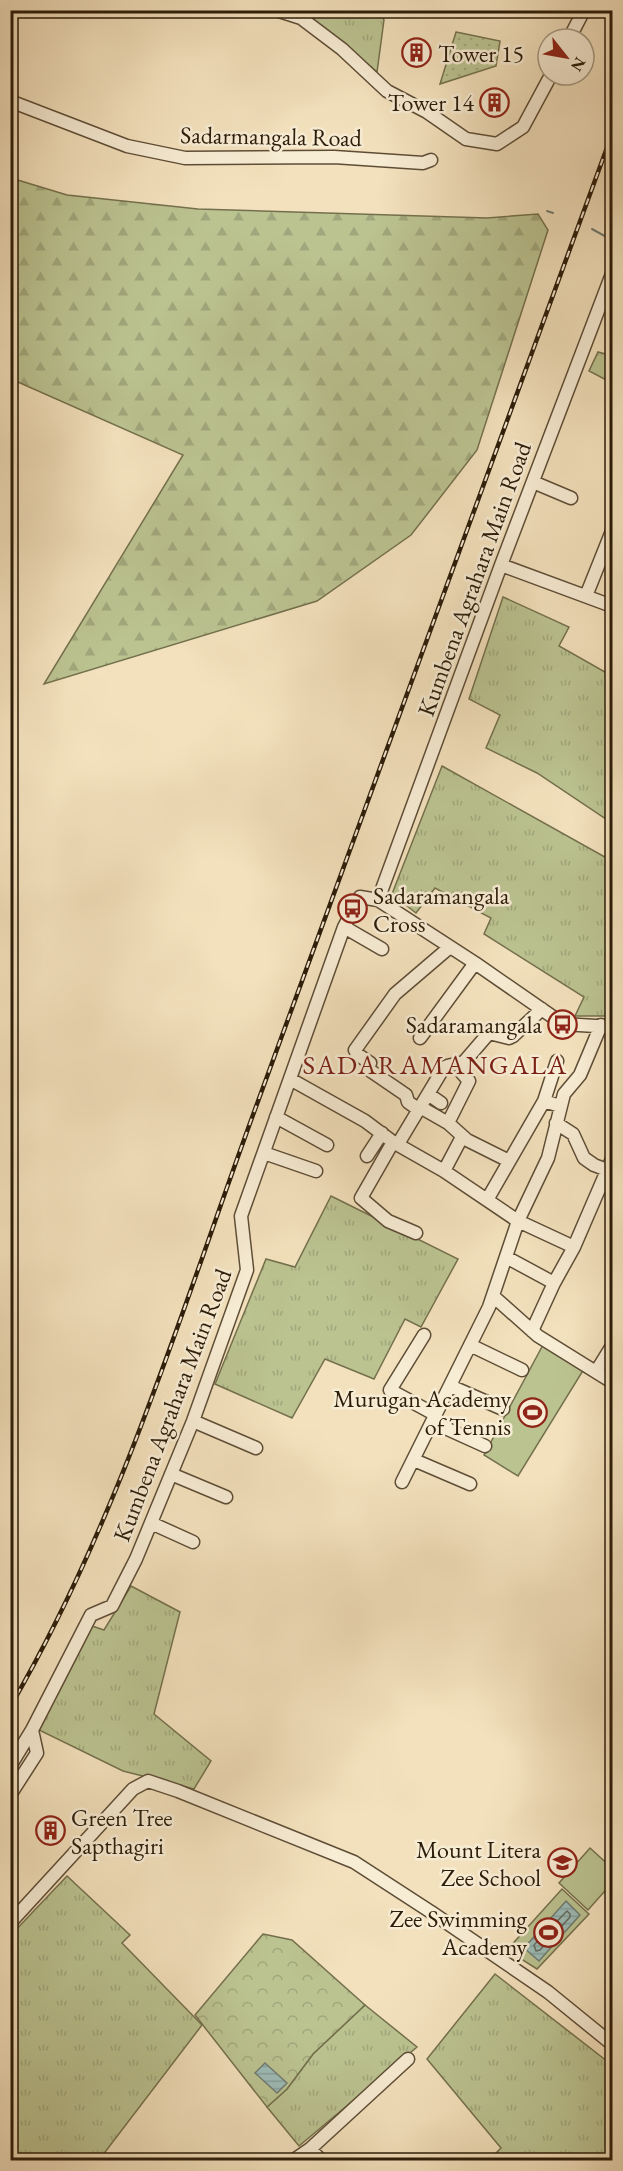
<svg xmlns="http://www.w3.org/2000/svg" width="623" height="2171" font-family="'EB Garamond',serif">
  <style>
    .grass { fill: url(#grass-tufts); stroke: #74704d; stroke-width: 1.5 }
    .forest { fill: url(#forest-firs); stroke: #74704d; stroke-width: 1.5 }
    .park { fill: url(#park-crowns); stroke: #74704d; stroke-width: 1.5 }
    .garden { fill: url(#garden-dots); stroke: #74704d; stroke-width: 1.5 }
    .pitch { fill: #bbc391; stroke: #74704d; stroke-width: 1.5 }
    .water { fill: url(#water-rules); stroke: #707c72; stroke-width: 1.5 }
    .lines { fill: none; stroke-linecap: round; stroke-linejoin: round }
    .shore { stroke: #646c60; stroke-width: 1.5 }
    .stream { stroke: #707c72; stroke-width: 2 }
    .minor-casing { stroke: #5e4d36; stroke-width: 15 }
    .minor { stroke: #f7ecd4; stroke-width: 12 }
    .rail-casing { stroke: #2c1c09; stroke-width: 4.5 }
    .rail { stroke: #f7ecd4; stroke-width: 2; stroke-dasharray: 7; stroke-linecap: butt }
    .labels { text-anchor: middle; dominant-baseline: central; stroke-width: 5; stroke-linejoin: round; paint-order: stroke }
    .poi-label { font-size: 24px; fill: #2c1c09; stroke: #f7ecd4; text-anchor: end }
    .street-label { font-size: 24px; fill: #2c1c09; stroke: #f7ecd4 }
    .quarter-label { font-size: 27px; letter-spacing: 1.5px; fill: #7a1f14; stroke: #f7ecd4 }
  </style>
  <defs>
    <pattern id="grass-tufts" width="24" height="20" patternUnits="userSpaceOnUse" patternTransform="scale(1.5)"><rect width="24" height="20" fill="#bbc391"/><path d="M3 7l-1-3M5 7V3M7 7l1-3M15 17l-1-3M17 17v-4M19 17l1-3" fill="none" stroke="#a1a77c"/></pattern>
    <pattern id="forest-firs" width="22" height="20" patternUnits="userSpaceOnUse" patternTransform="scale(1.5)"><rect width="22" height="20" fill="#bbc391"/><path d="M5 1l3.5 6h-7zM16 11l3.5 6h-7z" fill="#a1a77c"/></pattern>
    <pattern id="park-crowns" width="20" height="18" patternUnits="userSpaceOnUse" patternTransform="scale(1.5)"><rect width="20" height="18" fill="#bbc391"/><path d="M2 6a3 3 0 1 1 6 0M12 15a3 3 0 1 1 6 0" fill="none" stroke="#a1a77c"/></pattern>
    <pattern id="garden-dots" width="8" height="8" patternUnits="userSpaceOnUse" patternTransform="scale(1.5)"><rect width="8" height="8" fill="#bbc391"/><path d="M2 2h.1M6 6h.1" fill="none" stroke="#a1a77c" stroke-width="1.8" stroke-linecap="round"/></pattern>
    <pattern id="water-rules" width="6" height="5" patternUnits="userSpaceOnUse" patternTransform="scale(1.5)"><rect width="6" height="5" fill="#9dbcb8"/><path d="M0 2.5h6" fill="none" stroke="#87a19d"/></pattern>
  </defs>
  <rect width="100%" height="100%" fill="#f3e1bd"/>
  <filter id="stains"><feTurbulence type="fractalNoise" baseFrequency=".00333" numOctaves="4"/><feColorMatrix values="0 0 0 0 .2 0 0 0 0 .09 0 0 0 0 .02 0 0 0 .5 -.17"/></filter>
  <radialGradient id="worn" r=".72"><stop offset=".6" stop-color="#630" stop-opacity="0"/><stop offset="1" stop-color="#630" stop-opacity=".3"/></radialGradient>
  <path class="grass" d="M365 10 381 14 384 20 377 72 344 45 296 11Z
    M612 346V383L589 371 598 352 609 355Z
    M503 597 569 627 559 646 612 676V823L537 773 486 748 500 715 469 699Z
    M442 766 612 861V1016H575L584 997 484 934 491 918 435 888 416 913 392 894Z
    M331 1196 458 1259 421 1327 405 1319 374 1379 325 1359 292 1418 215 1384 266 1259 295 1267Z
    M131 1586 180 1612 154 1714 211 1761 194 1789 123 1771 39 1730 92 1626 104 1630Z
    M67 1876 130 1935 122 1943 202 2025 99 2160H11L10 1936Z
    M495 1974 612 2065V2160H489L501 2148 427 2059Z
    M365 2005 417 2047 299 2146 267 2107 287 2089 313 2054Z"/>
  <path class="forest" d="M11 178 67 195 198 209 487 218 538 214 548 230 477 450 411 535 317 601 44 684 183 455 11 379Z"/>
  <path class="park" d="M263 1934 292 1940 365 2005 313 2054 287 2089 267 2107 195 2015Z"/>
  <path class="garden" d="M456 32 500 41 496 66 440 84Z"/>
  <path class="pitch" d="M544 1343 584 1369 518 1476 484 1455Z
    M590 1848 612 1868V1883L588 1910 559 1883Z
    M562 1889 589 1914 537 1969 507 1950Z"/>
  <path class="water" d="M566 1901 580 1915 539 1961 524 1948Z
    M265 2063 287 2083 277 2093 255 2073Z"/>
  <g class="lines">
    <path class="shore" d="M567 1911 570 1914V1917L540 1950 536 1951 534 1945Z"/>
    <path class="stream" d="M547 211 553 213
      M592 229 612 240"/>
    <defs>
      <path id="minor" d="M276 10 301 18 342 49 387 91 427 112 466 139 497 144 523 127 551 75
        M569 39 584 10
        M10 101 127 146 185 158 334 157 423 163 431 160
        M533 482 571 498
        M501 565 612 606
        M586 596 612 531
        M378 900 501 565 612 274
        M344 927 382 949
        M420 1038 475 963
        M290 1079 365 1121 393 1142 444 1171 518 1221 574 1247
        M428 1094 441 1103
        M544 1101 557 1061
        M420 1107 448 1123 467 1140 509 1161
        M418 1109 408 1102 406 1095 368 1069 370 1063 357 1054 355 1050 395 994 450 947
        M276 1117 327 1145
        M448 1123 469 1081 462 1073 461 1063
        M556 1123 573 1134 584 1158 594 1165 607 1170
        M393 1142 361 1198 388 1221 416 1233
        M398 1144 443 1069 447 1066 464 1062 489 1033 509 1038 513 1036 542 1009
        M264 1153 316 1171
        M367 1156 382 1133
        M444 1171 462 1137
        M487 1200 544 1101 560 1106
        M506 1257 554 1283
        M493 1296 538 1336 612 1382
        M532 1331 554 1283 574 1247 612 1159
        M424 1335 390 1390 436 1415
        M470 1345 522 1370
        M596 1372 612 1346
        M450 1386 503 1409
        M193 1421 256 1448
        M432 1422 485 1446
        M414 1460 470 1484
        M171 1474 226 1497
        M402 1482 489 1307 518 1221 548 1158 564 1094 580 1075 601 1025
        M151 1523 193 1542
        M10 1766 32 1730 91 1615 112 1606 136 1559 193 1421 247 1270 241 1216 344 927 360 897 378 900 475 963 563 1024 612 1027
        M10 1795 37 1753 32 1730
        M10 1923 133 1789 148 1781 178 1791 354 1862 431 1912 548 1992 612 2044
        M310 2149 408 2059
        M294 2160 310 2149 321 2160"/>
    </defs>
    <use href="#minor" class="minor-casing"/>
    <use href="#minor" class="minor"/>
    <defs>
      <path id="rail" d="M10 1707C120 1519 182 1308 257 1104 375 781 494 457 612 134"/>
    </defs>
    <use href="#rail" class="rail-casing"/>
    <use href="#rail" class="rail"/>
  </g>
  <defs>
    <symbol id="building-ring" viewBox="-11 -11 22 22"><circle r="9.5" fill="#f7ecd4" stroke="#8f2418" stroke-width="1.5"/><path d="M-4-6H4V6H1V3H-1V6H-4ZM-2.5-4.3h1.7v1.8h-1.7ZM.8-4.3h1.7v1.8H.8ZM-2.5-1h1.7V.8h-1.7ZM.8-1h1.7V.8H.8Z" fill="#8f2418"/></symbol>
    <symbol id="bus-ring" viewBox="-11 -11 22 22"><circle r="9.5" fill="#f7ecd4" stroke="#8f2418" stroke-width="1.5"/><path d="M-5-6H5V4H4V6H2V4H-2V6H-4V4H-5ZM-3.5-4V0h7V-4ZM-3.5 1.2v1.5H-2V1.2ZM2 1.2v1.5H3.5V1.2Z" fill="#8f2418"/></symbol>
    <symbol id="stadium-ring" viewBox="-11 -11 22 22"><circle r="9.5" fill="#f7ecd4" stroke="#8f2418" stroke-width="1.5"/><path d="M0-5a6.5 5 0 1 0 0 10a6.5 5 0 1 0 0-10ZM-3.5-1.8h7v3.6h-7Z" fill="#8f2418"/></symbol>
    <symbol id="school-ring" viewBox="-11 -11 22 22"><circle r="9.5" fill="#f7ecd4" stroke="#8f2418" stroke-width="1.5"/><path d="M0-5L7-2L0 1L-7-2ZM-4 1L0 2.5L4 1V4Q0 6-4 4Z" fill="#8f2418"/></symbol>
  </defs>
  <g fill-rule="evenodd">
    <use href="#building-ring" x="400" y="36" width="33" height="33"/>
    <use href="#building-ring" x="478" y="86" width="33" height="33"/>
    <use href="#bus-ring" x="336" y="892" width="33" height="33"/>
    <use href="#bus-ring" x="546" y="1008" width="33" height="33"/>
    <use href="#stadium-ring" x="516" y="1396" width="33" height="33"/>
    <use href="#building-ring" x="34" y="1814" width="33" height="33"/>
    <use href="#school-ring" x="546" y="1846" width="33" height="33"/>
    <use href="#stadium-ring" x="532" y="1916" width="33" height="33"/>
  </g>
  <g class="labels">
    <g class="poi-label">
      <text x="438" y="53" text-anchor="start">Tower 15</text>
      <text x="474" y="102">Tower 14</text>
      <text x="373" y="895" text-anchor="start">Sadaramangala<tspan x="373" dy="28">Cross</tspan></text>
      <text x="542" y="1024">Sadaramangala</text>
      <text x="511" y="1398">Murugan Academy<tspan x="511" dy="28">of Tennis</tspan></text>
      <text x="71" y="1817" text-anchor="start">Green Tree<tspan x="71" dy="28">Sapthagiri</tspan></text>
      <text x="541" y="1849">Mount Litera<tspan x="541" dy="28">Zee School</tspan></text>
      <text x="527" y="1918">Zee Swimming<tspan x="527" dy="28">Academy</tspan></text>
    </g>
    <g class="street-label">
      <text transform="translate(271 136) rotate(1)">Sadarmangala Road</text>
      <text transform="translate(474 579) rotate(-70)">Kumbena Agrahara Main Road</text>
      <text transform="translate(172 1405) rotate(-69)">Kumbena Agrahara Main Road</text>
    </g>
    <g class="quarter-label">
      <text x="435" y="1064">SADARAMANGALA</text>
    </g>
  </g>
  <rect width="623" height="2171" fill="none" stroke="#f3e1bd" stroke-width="36"/>
  <rect x="12" y="12" width="599" height="2147" fill="none" stroke="#2c1c09" stroke-width="3"/>
  <rect x="18" y="18" width="587" height="2135" fill="none" stroke="#2c1c09" stroke-width="1.5"/>
  <g transform="translate(566 57) rotate(121)"><circle r="28" fill="#f7ecd4" stroke="#a69983" stroke-width="1.5"/>
  <path d="M0-4.5L10 22L0 15L-10 22Z" fill="#8f2418"/>
  <text y="-9" font-size="16" font-weight="bold" text-anchor="middle" fill="#2c1c09">N</text>
  </g>
  <rect width="100%" height="100%" filter="url(#stains)"/>
  <rect width="100%" height="100%" fill="url(#worn)"/>
</svg>
